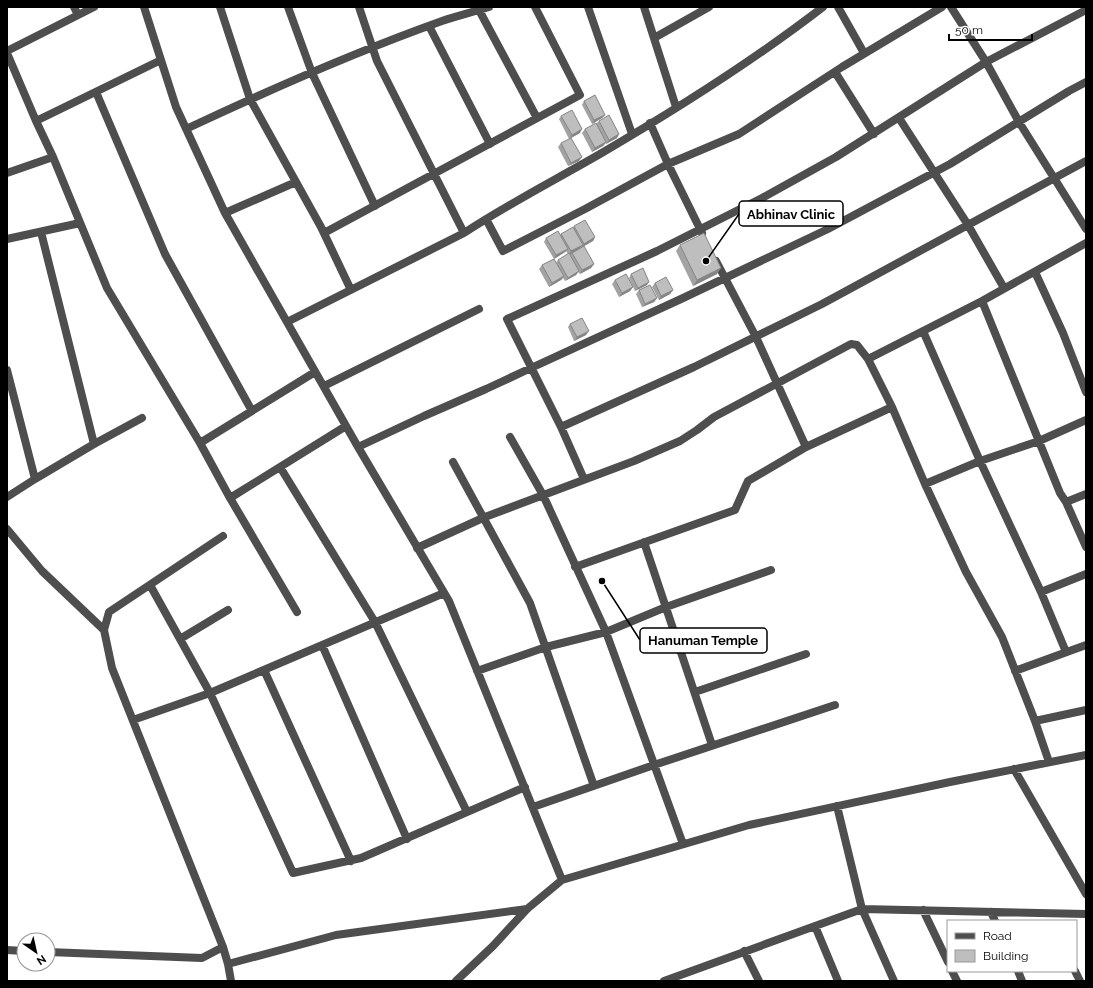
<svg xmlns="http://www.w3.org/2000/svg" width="1093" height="988" font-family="Raleway,sans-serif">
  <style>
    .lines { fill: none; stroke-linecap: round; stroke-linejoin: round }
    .street { stroke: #4e4e4e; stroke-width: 8 }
    .wall { fill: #a3a3a3; fill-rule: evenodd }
    .shaded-wall { fill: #858585 }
    .building { fill: #bebebe; stroke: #858585 }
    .leader { fill: none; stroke: #000; stroke-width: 1.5 }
    .callout-dot { fill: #000; stroke: #fff; stroke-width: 1.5 }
    .callout { fill: #fff; stroke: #000; stroke-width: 1.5 }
    .callout-label { font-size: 13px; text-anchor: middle; font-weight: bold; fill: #000 }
  </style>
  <rect width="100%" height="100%" fill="#fff"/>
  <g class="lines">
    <path class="street" d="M74 7 78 15
      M144 7 176 107 225 213 358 447 449 601 562 880
      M220 7 250 99 321 227 351 290
      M288 7 312 73 375 206
      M359 7 377 61 464 233
      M588 7 632 134
      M644 7 676 107
      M838 7 864 53
      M951 7 986 62 1019 122 1086 229
      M479 10 537 118
      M429 26 490 144
      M654 38 709 7
      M7 51 94 7
      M7 53 36 121
      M161 60 36 121 53 157 107 288 200 443 230 498 346 426
      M835 72 874 134
      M96 92 165 254 252 411
      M899 118 968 225 1004 288
      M650 123 668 164 702 233
      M186 129C269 90 355 52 442 21 457 16 473 12 489 7
      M7 173 53 157
      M225 213 296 182
      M486 219 503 251 585 209 668 164 739 134 842 67 942 7
      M41 232 94 444
      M324 233 580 95 535 7
      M7 239 80 223
      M1035 272 1063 333 1086 392
      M982 301 1060 493 1066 502 1086 547
      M287 322 464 233C508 204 555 180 600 154 677 109 753 61 823 7
      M923 331 980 461 1041 592 1066 652
      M7 370 35 479 94 444 142 418
      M324 386 479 309
      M561 427 694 367 822 304 1086 161
      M510 437 543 495 606 632 683 844
      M200 443 315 372
      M358 447 424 416 486 389 531 368 681 299 828 229 950 164 1069 91 1086 82
      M806 447 892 407
      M453 462 530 603 594 786
      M280 467 375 622 467 812
      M584 479 561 427 507 319 657 251 762 198 836 157 986 62 1086 10
      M925 484 980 461 1039 441 1086 420
      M7 497 35 479
      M230 498 297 612
      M1066 502 1086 494
      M7 529 42 571 104 630
      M644 542 712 745
      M417 548 485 517 634 461 680 441 697 430 714 417 851 344 857 345 868 359
      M575 567 735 510 748 481 806 447 756 337 716 261
      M1041 592 1086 574
      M444 593 210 693 293 873 361 858 525 787
      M180 639 228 610
      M322 645 407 839
      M264 670 351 861
      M477 671 546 647 606 632 666 607 771 570
      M1015 671 1086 645
      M695 692 806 654
      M133 720 210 693 150 585
      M1035 721 1086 710
      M1049 762 1035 721 1002 637 966 572 925 484 892 407 868 359 982 301 1086 243
      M1014 769 1086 894
      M837 806 862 909 894 981
      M533 807 654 765 835 705
      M923 910 948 962
      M991 912 995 921
      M815 926 838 981
      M223 947 228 964
      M7 950 24 951
      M744 951 759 981
      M48 952 202 958 223 947 112 668 104 630 109 612 223 536
      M952 971 957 981
      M1018 971 1022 981
      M1075 971 1080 981
      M231 981 228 964 336 935 527 909
      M456 981 493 946 527 909 562 880 749 825 950 782 1086 755
      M664 981 862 909 1086 914"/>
  </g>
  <path class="wall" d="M584 101 605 115 602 118 592 124 582 105Z
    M561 116 580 133 569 139 559 119Z
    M599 121 619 134 617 138 606 144V143L603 146 592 152 582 133 585 129 596 124Z
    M561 143 579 161 568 166 558 147Z
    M574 226 595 237 593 241 581 247 580 248 594 264 591 268 580 274 578 272 576 275 565 281 563 278 561 280 549 287 539 269 542 265 554 259 544 242 546 238 560 235 561 234 573 228ZM566 251 568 254 558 260 556 263 554 259 565 252Z
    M680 245 717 274 693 286 676 251Z
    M631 274 647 285 635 291 629 278Z
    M615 280 633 287 630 291 619 297 612 284Z
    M655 283 673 290 670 294 659 300 652 287Z
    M639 290 657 298 654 302 642 307 636 294Z
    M570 324 586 335 574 341 568 327Z"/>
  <path class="shaded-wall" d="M605 115 602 118 592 124 594 120Z
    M582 129 580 133 569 139 572 135Z
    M619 134 617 138 606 144 609 140Z
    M606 142 603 146 592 152 595 148Z
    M582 157 579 161 568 166 571 163Z
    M595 237 593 241 581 248 584 244Z
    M583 245 580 248 569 255 571 251Z
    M568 249 565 252 554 259 556 255Z
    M594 264 591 268 580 274 582 270Z
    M721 268 717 274 693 286 697 280Z
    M579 271 576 275 565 281 568 278Z
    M564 276 561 280 549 287 552 283Z
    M649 282 647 285 635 291 638 288Z
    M633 287 630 291 619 297 622 293Z
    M673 290 670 294 659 300 661 296Z
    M657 298 654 302 642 307 645 304Z
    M589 331 586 335 574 341 577 337Z"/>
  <path class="building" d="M595 95 605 115 594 120 584 101Z
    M572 110 582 129 572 135 561 116Z
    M609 115 619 134 609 140 599 121Z
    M596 123 606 142 595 148 585 129Z
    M571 138 582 157 571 163 561 143Z
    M585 220 595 237 584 244 574 226Z
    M573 227 583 245 571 251 561 234Z
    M558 231 568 249 556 255 546 238Z
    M704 233 721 268 697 280 680 245Z
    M584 246 594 264 582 270 572 253Z
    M569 253 579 271 568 278 558 260Z
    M554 259 564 276 552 283 542 265Z
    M643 268 649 282 638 288 631 274Z
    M626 274 633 287 622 293 615 280Z
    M666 277 673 290 661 296 655 283Z
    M650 285 657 298 645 304 639 290Z
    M582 318 589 331 577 337 570 324Z"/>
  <path class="leader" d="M706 261L739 214M602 581L640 640"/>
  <g class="callout-dot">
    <circle cx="706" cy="261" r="4"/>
    <circle cx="602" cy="581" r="4"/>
  </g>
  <g class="callout">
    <rect x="739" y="201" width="104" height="25" rx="4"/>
    <rect x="640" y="628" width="127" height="25" rx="4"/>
  </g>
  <g class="callout-label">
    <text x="791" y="219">Abhinav Clinic</text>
    <text x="703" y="645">Hanuman Temple</text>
  </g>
  <rect width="1093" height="988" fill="none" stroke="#000000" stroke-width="16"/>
  <rect x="947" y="920" width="130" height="52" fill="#ffffff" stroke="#999999"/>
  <rect x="955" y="933" width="20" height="6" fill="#4e4e4e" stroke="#999999"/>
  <text x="983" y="940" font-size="12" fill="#000000">Road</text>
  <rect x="955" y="950" width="20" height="12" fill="#bebebe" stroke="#999999"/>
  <text x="983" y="960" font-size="12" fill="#000000">Building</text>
  <g transform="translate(36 952) rotate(146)"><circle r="19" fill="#ffffff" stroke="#999999"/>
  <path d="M0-3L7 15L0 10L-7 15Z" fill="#000000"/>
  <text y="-6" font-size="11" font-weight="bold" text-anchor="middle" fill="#000000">N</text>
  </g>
  <path d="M949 34v6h83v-6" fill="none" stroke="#000000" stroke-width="2"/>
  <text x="955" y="34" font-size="12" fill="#000000" stroke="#ffffff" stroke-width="3" paint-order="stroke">50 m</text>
</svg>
